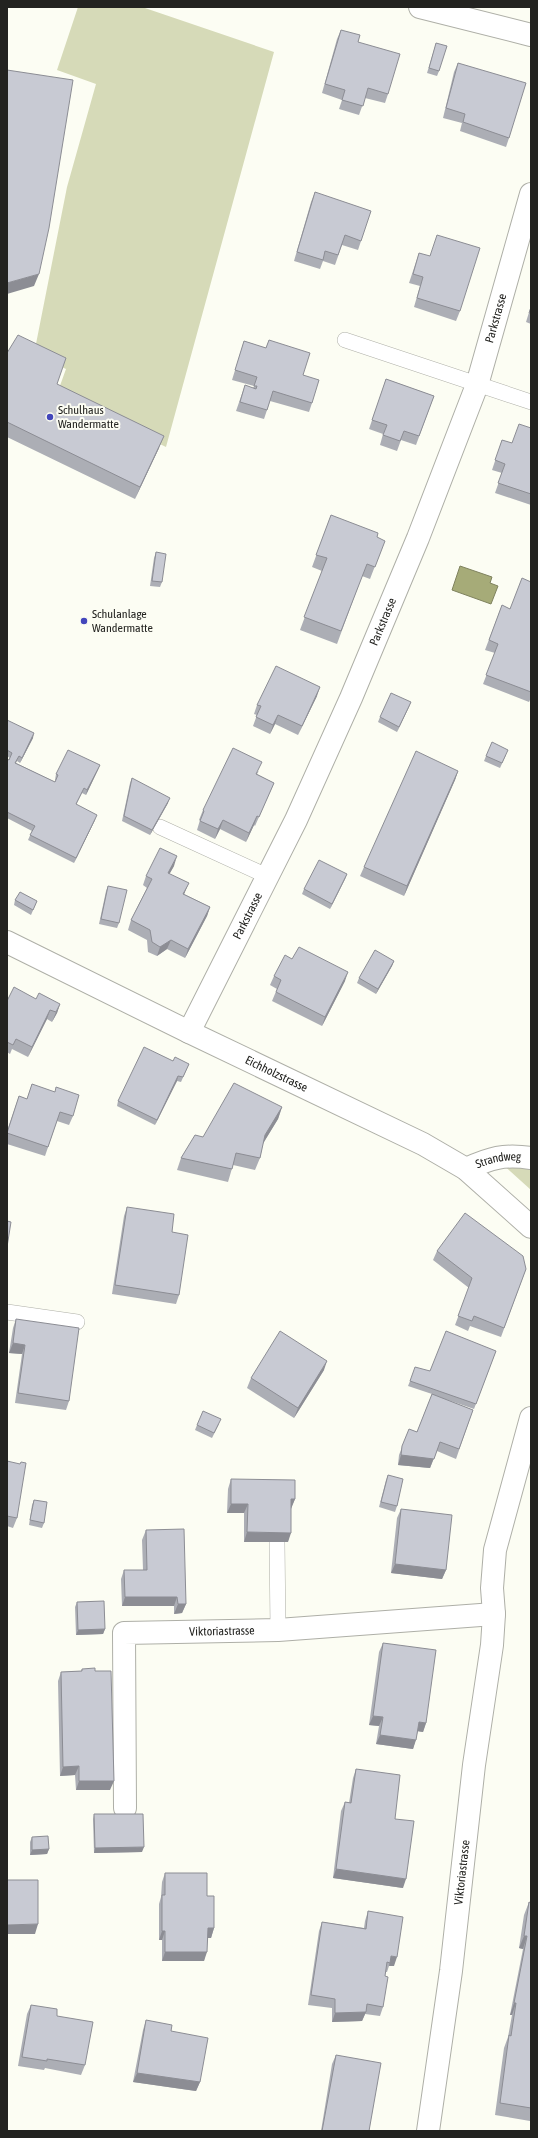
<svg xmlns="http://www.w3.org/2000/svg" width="538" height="2138" font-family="'Asap Condensed',sans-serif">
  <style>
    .green { fill: #d6dab8 }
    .water { fill: #a6ab78; stroke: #7f825e }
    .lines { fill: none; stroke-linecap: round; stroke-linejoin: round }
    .lane-casing { stroke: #aeafa7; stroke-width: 16 }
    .street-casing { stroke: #aeafa7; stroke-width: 24 }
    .lane { stroke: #fff; stroke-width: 15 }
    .street { stroke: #fff; stroke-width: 22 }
    .wall { fill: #acaeb5 }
    .shaded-wall { fill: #8c8d94 }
    .building { fill: #c8cad3; stroke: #8c8d94 }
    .poi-dot { fill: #4346bb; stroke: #fcfdf3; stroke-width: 1.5 }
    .labels { text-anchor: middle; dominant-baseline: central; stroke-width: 4; stroke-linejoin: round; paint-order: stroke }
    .street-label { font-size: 12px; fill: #232320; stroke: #fcfdf3 }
    .poi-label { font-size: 12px; fill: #232320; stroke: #fcfdf3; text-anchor: start }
  </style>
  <rect width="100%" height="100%" fill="#fcfdf3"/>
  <path class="green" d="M78 7H142L274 52 166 447 57 394 66 369 34 354 67 187 96 84 57 70Z
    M500 1162 531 1164V1190Z"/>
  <path class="water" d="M460 566 492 577 490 583 498 586 491 604 452 590Z"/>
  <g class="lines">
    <defs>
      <path id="lane" d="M345 340 531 402
        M160 827 267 876
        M7 1312 77 1322
        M277 1542 278 1630"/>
      <g id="street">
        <path d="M420 7 531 35"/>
        <path id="s1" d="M7 942 189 1032 423 1144 466 1169 531 1227"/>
        <path id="s2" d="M189 1032 296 820 351 698 418 538 477 385 531 194"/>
        <path id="s3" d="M466 1169C491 1158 503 1154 531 1158"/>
        <path id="s4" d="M125 1808 124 1633 278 1630 494 1614"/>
        <path id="s5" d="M428 2131 451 1971 474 1765 492 1645 494 1614 492 1588 495 1550 531 1418"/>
      </g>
    </defs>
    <use href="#lane" class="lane-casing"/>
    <use href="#street" class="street-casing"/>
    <use href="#lane" class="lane"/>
    <use href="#street" class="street"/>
  </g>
  <path class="wall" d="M341 30 358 42 388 94 385 103 365 98 359 115 339 109 342 100 322 93 337 39Z
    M436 43 439 71 437 76 427 73Z
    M458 63 509 138 506 147 460 131 462 123 443 118 454 72Z
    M315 192 361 241 358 250 342 245 335 265 323 261 320 269 294 261 311 202Z
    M419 253 460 311 456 321 414 307 420 286 409 283Z
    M531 306V324L526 322Z
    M269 340 303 375 312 403 309 412 270 401 264 419 236 411 245 385 253 388 254 386 232 380 244 341 266 348Z
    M7 353 159 448 135 499 7 437Z
    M386 379 434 396 416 445 401 440 397 451 380 445 383 434 369 429Z
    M531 428V505L495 493 502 473 492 470 502 440 512 443Z
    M331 515 377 537 380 553 370 579 362 576 337 644 300 630 322 571 312 567Z
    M156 552 162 582 160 587 150 586 154 558Z
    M531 582V698L529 702 483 684 495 653 485 650 502 605 510 609Z
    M317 696 298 735 275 724 270 734 253 726 257 715 254 714 257 705Z
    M411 702 397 732 378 722 380 717Z
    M7 720 33 738 20 763 17 761 16 763 55 782 56 780H55L56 774 100 765 86 795 82 793 76 805 95 820 74 863 28 840 32 831 7 818V759L9 760 10 758 7 756Z
    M506 755 500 768 484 761 486 756Z
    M259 771 257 774 274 783 270 792 255 826 254 825 246 842 220 829 215 839 197 830 200 820H199L203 810Z
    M458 771 455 780 404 896 360 876 364 867Z
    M132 778 168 803 150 835 122 821 130 783Z
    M174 866 169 874 185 892 184 894 210 907 207 916 185 958 167 949 157 956 148 952 147 940 128 930 131 920 147 888 143 885 146 876Z
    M347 874 345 879 330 909 302 894 304 889Z
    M108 886 119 923 117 928 99 924 106 891Z
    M15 900 37 901 31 915 14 905Z
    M292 959 345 981 322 1026 272 1001 277 989 270 985 274 976Z
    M394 961 392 966 376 994 357 983 359 978Z
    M36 999 60 1004 57 1013 52 1022 47 1019 28 1057 12 1049 10 1054 7 1052V1001Z
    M173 1061 189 1064 181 1082 177 1081 155 1125 117 1106 118 1101Z
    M32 1084 73 1116 69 1125 57 1121 45 1156 7 1144V1131L19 1096 27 1099Z
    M282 1107 278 1119 263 1143 260 1158 255 1170 233 1165 228 1182 177 1170 181 1158 203 1137Z
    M127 1207 172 1232 179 1295 176 1304 112 1294 124 1216Z
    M437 1251 526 1269 501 1337 470 1326 468 1331 455 1325 469 1288 433 1260Z
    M16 1319 69 1401 66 1410 15 1403 22 1354 9 1353 13 1328Z
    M496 1351 474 1409 445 1399 473 1410 456 1459 437 1451 430 1468 398 1465 399 1455 409 1429 417 1432 432 1394 408 1386 410 1381 430 1371Z
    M324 1370 294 1418 247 1388 251 1378Z
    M219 1424 212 1438 195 1430 197 1425Z
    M7 1461 17 1518 13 1528 7 1526Z
    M388 1475 397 1506 395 1512 379 1507 386 1480Z
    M231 1479 295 1499 291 1508 288 1542H244V1513H227L228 1489Z
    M34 1500 44 1523 42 1528 29 1525 32 1505Z
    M401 1509 446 1570 442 1579 391 1573 397 1518Z
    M146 1530 186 1604 182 1613 174 1614V1606H122L121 1579 124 1570H143L142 1540Z
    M77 1602 105 1629 103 1634 76 1635 75 1607Z
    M383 1643 426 1723 423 1732 418 1731 413 1749 376 1744 379 1726 369 1725 379 1652Z
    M82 1669 95 1671 110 1790H76L75 1775 60 1776 58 1681 61 1672 81 1671Z
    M356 1769 395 1819 403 1888 333 1878 341 1811 345 1802 349 1803 353 1778Z
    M94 1814 142 1852 94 1853 93 1819Z
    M32 1837 49 1849 47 1854 30 1855V1842Z
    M165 1873 207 1896 214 1928 211 1938H208L204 1961H162V1940H159V1904L161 1897 162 1882Z
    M529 1902 531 1903V2117L530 2121 495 2115 504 2048 508 2037 512 2015H510L523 1949 519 1948 524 1915Z
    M368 1911 394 1966H389L387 1972H385L383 2007 380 2016 365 2014 362 2021 332 2022V2008L308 2005 319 1931 322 1922 364 1928 365 1921Z
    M31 2005 85 2065 81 2075 45 2068 44 2070 18 2066 27 2014Z
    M146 2020 171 2031 200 2082 196 2091 133 2082 143 2030Z
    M336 2055 369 2131H321L332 2064Z"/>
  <path class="shaded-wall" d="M39 274 34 286 7 294V283Z
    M164 436 159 448 135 499 140 487Z
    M320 687 317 696 298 735 302 726Z
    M411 702 409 707 397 732 399 727Z
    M278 715 275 724 270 734 273 725Z
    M34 733 33 738 20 763 22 758Z
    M100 765 98 770 86 795 87 790Z
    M458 771 455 780 404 896 407 886Z
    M170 798 168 803 150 835 152 830Z
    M97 815 95 820 74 863 76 858Z
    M257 816 254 825 246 842 249 833Z
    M223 820 220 829 215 839 218 829Z
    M177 856 174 866 165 882 168 873Z
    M347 874 345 879 330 909 332 904Z
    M189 883 185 892 180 903 183 894Z
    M210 907 207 916 185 958 188 949Z
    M171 940 167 949 157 956 160 947Z
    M394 961 392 966 376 994 378 989Z
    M348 972 345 981 322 1026 325 1017Z
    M60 1004 57 1013 52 1022 56 1012Z
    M50 1010 47 1019 28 1057 32 1047Z
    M178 1076 177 1081 155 1125 157 1120Z
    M282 1107 278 1119 261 1147 265 1135Z
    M13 1343 25 1345 22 1354 9 1353Z
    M327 1361 324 1370 294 1418 298 1408Z
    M440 1442 430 1468 398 1465 401 1455Z
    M291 1499H295L291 1509Z
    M231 1504H248L244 1513H227Z
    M247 1532 291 1533 288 1542H244Z
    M395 1564 446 1570 442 1579 391 1573Z
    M125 1597H177L174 1606H122Z
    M178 1604H186L182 1613 174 1614Z
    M105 1629 103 1634 76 1635 78 1630Z
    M373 1716 383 1717 379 1726 369 1725Z
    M419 1722 426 1723 423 1732 416 1731Z
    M380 1735 416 1740 413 1749 376 1744Z
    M79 1766 75 1775 60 1776 63 1767Z
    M79 1781H114L110 1790H76Z
    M144 1847 142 1852 94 1853 95 1848Z
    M49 1849 47 1854 30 1855 32 1850Z
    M336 1869 406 1879 403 1888 333 1878Z
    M38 1924 35 1934H7V1925Z
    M208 1928H214L211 1938H204Z
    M162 1931H165L162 1940H159Z
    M524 1936H527L523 1949 519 1948Z
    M165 1952H207L204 1961H162Z
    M391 1956 397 1957 394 1966H389Z
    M514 2003H516L512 2015H510Z
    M366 2012 362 2021 332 2022 335 2013Z
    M137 2073 200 2082 196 2091 133 2082Z"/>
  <path class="building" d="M341 30 360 35 358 42 400 54 388 94 368 88 363 106 342 100 345 90 325 84Z
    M436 43 447 46 439 71 429 68Z
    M458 63 526 83 509 138 463 122 465 114 446 108Z
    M7 70 73 80 49 228 39 274 7 283Z
    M315 192 371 211 361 241 345 235 338 255 325 251 323 260 297 252Z
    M437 235 480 248 460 311 417 298 423 277 413 274 419 253 430 256Z
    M531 307V313H529Z
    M18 335 66 358 57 384 164 436 140 487 7 422V353Z
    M269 340 310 353 303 375 319 380 312 403 273 391 267 410 240 402 245 385 256 389 257 386H254L257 377 235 370 244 341 266 348Z
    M386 379 434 396 419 436 404 431 400 441 383 435 387 425 372 420Z
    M519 424 531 428V494L498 483 505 464 495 460 502 440 512 443Z
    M331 515 378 533 377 537 385 541 375 567 367 564 341 631 304 617 327 558 316 555Z
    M156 552 166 554 162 582 152 581Z
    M522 578 531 582V692L486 675 498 644 489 640 502 605 510 609Z
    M276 666 320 687 302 726 278 715 273 725 256 717 261 706 257 705Z
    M391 693 411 702 399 727 380 717Z
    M7 720 34 733 22 758 19 756 15 763 55 782 58 775 56 774 68 750 100 765 87 790 84 788 76 804 97 815 76 858 30 835 35 826 7 812V759L9 760 12 753 7 750Z
    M492 742 508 750 502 763 486 756Z
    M233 748 262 762 256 774 274 783 259 817 257 816 249 833 223 820 218 829 200 821 204 811 203 810Z
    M416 751 458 771 407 886 364 867Z
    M132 778 170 798 152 830 124 816Z
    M160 848 177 856 168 873 189 883 183 894 210 907 188 949 171 940 160 947 152 942 150 930 131 920 152 879 146 876Z
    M319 860 347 874 332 904 304 889Z
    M108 886 127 890 119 923 101 919Z
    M20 892 37 901 33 910 15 900Z
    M299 947 348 972 325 1017 276 992 281 980 274 976 285 955 292 959Z
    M375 950 394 961 378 989 359 978Z
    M14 987 36 999 39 993 60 1004 56 1012 50 1010 32 1047 16 1039 13 1045 7 1042V1001Z
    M144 1047 173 1061 175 1057 189 1064 183 1077 178 1076 157 1120 118 1101Z
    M234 1083 282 1107 265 1135 260 1158 236 1153 232 1169 181 1158 195 1135 203 1137Z
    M32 1084 55 1092 56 1087 79 1095 73 1116 60 1112 48 1147 7 1133 19 1096 27 1099Z
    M127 1207 174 1214 172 1232 188 1235 179 1295 115 1285Z
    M465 1213 523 1256 526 1269 504 1328 474 1316 472 1321 458 1316 472 1278 437 1251Z
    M7 1221 11 1222 7 1247Z
    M16 1319 79 1328 69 1401 18 1393 25 1345 13 1343Z
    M280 1331 327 1361 298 1408 251 1378Z
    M446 1331 496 1351 476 1404 410 1381 415 1367 430 1371Z
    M432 1394 473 1410 459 1449 440 1442 434 1459 401 1455 402 1446 409 1429 417 1432Z
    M203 1411 221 1419 214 1433 197 1425Z
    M7 1461 20 1464 21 1462 26 1463 17 1518 7 1516Z
    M388 1475 403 1479 397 1506 381 1502Z
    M231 1479 295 1480V1499H291V1533L247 1532 248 1504H231Z
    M34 1500 47 1502 44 1523 30 1520Z
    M401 1509 452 1515 446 1570 395 1564Z
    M184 1529 186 1604H178L177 1597H125L124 1570H147L146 1530Z
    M104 1601 105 1629 78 1630 77 1602Z
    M383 1643 436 1650 426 1723 419 1722 416 1740 380 1735 383 1717 373 1716Z
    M95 1668V1671H111L114 1781H79V1766L63 1767 61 1672 82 1671V1669Z
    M356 1769 400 1775 395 1819 414 1821 406 1879 336 1869 345 1802 351 1803Z
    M94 1814H143L144 1847 95 1848Z
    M48 1836 49 1849 32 1850V1837Z
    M165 1873H207V1896H214V1928H208L207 1952H165V1931H162V1895H165Z
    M7 1880H38V1924L7 1925Z
    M529 1902 531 1903V2108L500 2103 509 2035 511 2036 516 2003H514L527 1936H524Z
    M368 1911 403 1917 397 1957 391 1956 390 1963 387 1962 385 1976 388 1977 383 2007 367 2004 366 2012 335 2013V1999L311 1995 322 1922 366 1929Z
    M31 2005 57 2009V2016L93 2022 85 2065 47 2059V2061L22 2057Z
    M146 2020 172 2025 171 2031 208 2038 200 2082 137 2073Z
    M336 2055 381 2063 369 2131H322Z"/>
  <g class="poi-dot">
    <circle cx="50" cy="417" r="4"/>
    <circle cx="84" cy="621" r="4"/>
  </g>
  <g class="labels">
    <g class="street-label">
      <text stroke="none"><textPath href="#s2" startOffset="778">Parkstrasse</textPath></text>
      <text stroke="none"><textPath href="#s2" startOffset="454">Parkstrasse</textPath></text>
      <text stroke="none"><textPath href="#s2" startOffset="130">Parkstrasse</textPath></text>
      <text stroke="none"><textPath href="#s1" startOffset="300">Eichholzstrasse</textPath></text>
      <text stroke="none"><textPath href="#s3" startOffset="34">Strandweg</textPath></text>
      <text stroke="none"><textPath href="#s4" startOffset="273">Viktoriastrasse</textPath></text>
      <text stroke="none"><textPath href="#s5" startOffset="261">Viktoriastrasse</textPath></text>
    </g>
    <g class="poi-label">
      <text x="58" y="410">Schulhaus<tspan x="58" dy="14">Wandermatte</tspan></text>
      <text x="92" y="614">Schulanlage<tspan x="92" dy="14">Wandermatte</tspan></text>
    </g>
  </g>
  <rect width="538" height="2138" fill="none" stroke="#232320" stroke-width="16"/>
</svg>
